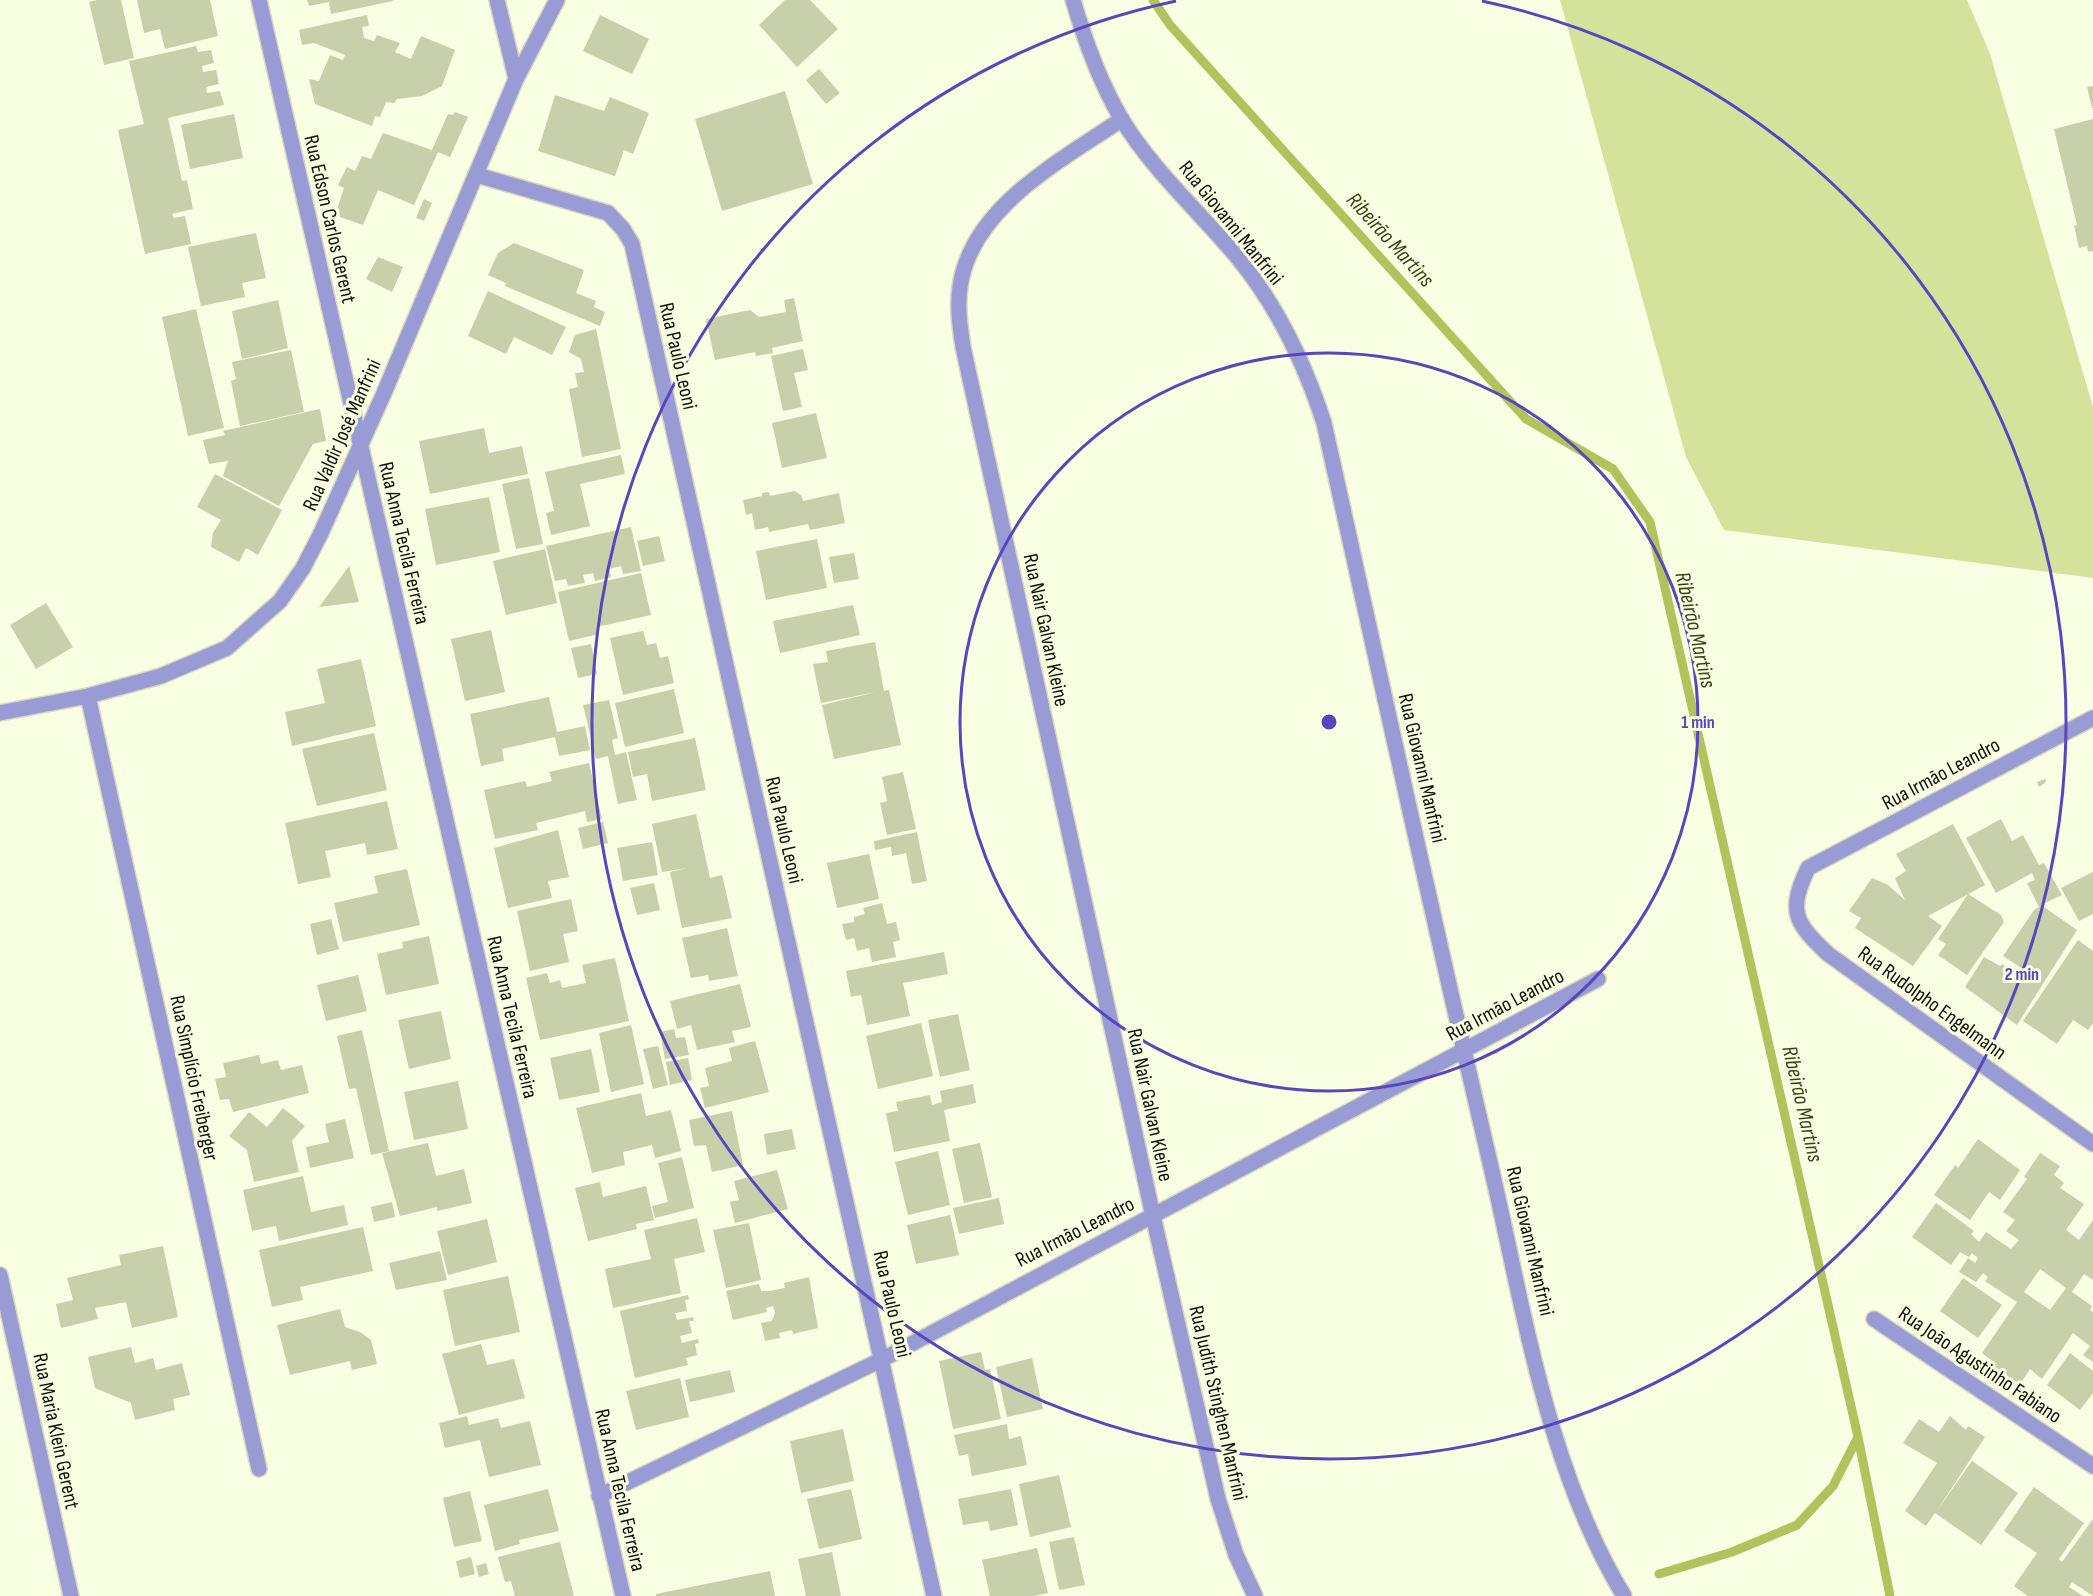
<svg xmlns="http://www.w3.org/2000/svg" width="2093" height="1596" font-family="'Sofia Sans Condensed',sans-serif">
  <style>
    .green { fill: #d5e29b }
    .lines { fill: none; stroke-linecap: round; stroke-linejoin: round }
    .stream { stroke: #b2c25d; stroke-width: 9 }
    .building { fill: #c7cfab; fill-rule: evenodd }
    .minor-casing { stroke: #d4d9bf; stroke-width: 18 }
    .minor { stroke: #9a9ad4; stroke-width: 15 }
    .ring { fill: none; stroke: #5946be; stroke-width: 3 }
    .labels { text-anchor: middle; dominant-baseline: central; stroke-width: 6; stroke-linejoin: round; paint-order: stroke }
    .street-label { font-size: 21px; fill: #0f1105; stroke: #f9ffe2 }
    .water-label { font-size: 22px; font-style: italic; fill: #3c4319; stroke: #f9ffe2 }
    .centre { fill: #5946be; stroke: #f9ffe2; stroke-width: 3 }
    .ring-label { font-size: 18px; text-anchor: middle; font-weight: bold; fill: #5946be; stroke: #f9ffe2; stroke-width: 6; stroke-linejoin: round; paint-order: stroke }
  </style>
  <rect width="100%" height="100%" fill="#f9ffe2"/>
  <path class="green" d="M1560 0H1967L1990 54 2093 407V578L1724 530 1686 457Z"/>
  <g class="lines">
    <path class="stream" d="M1153 0 1170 25 1526 419 1613 469 1650 522 1858 1437 1890 1596
      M1659 1574 1732 1552 1797 1525 1833 1486 1858 1437"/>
  </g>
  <path class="building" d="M97 0H121L134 58 104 65 89 2Z
    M137 0H210L218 36 165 49 160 29 144 33Z
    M307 0H393V1L331 14 329 2 309 6Z
    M785 0H810L838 29 797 67 759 25Z
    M367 15 369 26 362 27 364 38 374 41 377 35 400 43 395 52 411 59 421 36 455 50 442 86 422 96 397 99 394 103 386 102 380 117 375 116 372 126 315 104 309 79 319 81 330 55 343 60 345 55 314 43 302 45 299 30Z
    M600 15 649 39 632 74 583 51Z
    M196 46 198 52 211 50 214 63 202 66 203 72 216 70 219 84 206 87 207 93 220 91 224 105 168 118 182 181 187 180 193 209 172 214 174 218 185 216 191 244 145 254 118 130 144 124 129 61Z
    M819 69 840 93 826 104 806 80Z
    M2093 86V108H2092L2087 87Z
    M785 91 813 184 722 211 695 119Z
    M555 95 604 111 610 97 649 113 633 154 624 150 615 176 538 151Z
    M455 112 468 117 450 157 438 152 414 205 378 190 363 225 340 217 338 206 344 188 338 185 347 167 355 171 362 156 371 159 383 133 432 150 448 114 453 115Z
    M234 114 243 158 190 169 181 125Z
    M2093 119V251L2088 252 2087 246 2079 248 2074 226 2077 225 2054 129Z
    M424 199 432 203 424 221 416 218Z
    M256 233 266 278 242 283 245 297 201 306 188 247Z
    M514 243 584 270 576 293 596 301 594 307 605 312 600 326 505 286 506 283 488 275 498 253Z
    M378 257 403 267 392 292 366 279Z
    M488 291 566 327 552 355 514 337 506 354 468 336Z
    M794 298 803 341 772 348 773 353 756 356 755 352 715 360 706 319 750 310 759 317 786 312 784 300Z
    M278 300 288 348 242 359 232 311Z
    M196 309 224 428 188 436 162 317Z
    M596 329 621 449 582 457 569 389 578 387 575 373 584 372 581 359 569 352 575 335Z
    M803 349 808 370 794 373 802 407 783 411 771 356Z
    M291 350 304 412 240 426 231 381 236 379 232 362Z
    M320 409 326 441 313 444 279 506 223 476 228 461 209 464 203 440 225 435 223 431Z
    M816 413 827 458 782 468 772 423Z
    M484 428 489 453 522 446 528 474 430 494 419 441Z
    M621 455 625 474 580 484 590 526 551 535 546 513 554 511 545 472Z
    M215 474 282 510 258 555 246 548 239 562 211 547 213 533 221 520 197 507Z
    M529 478 543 544 516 549 502 484Z
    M794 491 801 495 803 501 839 493 845 523 810 530 808 524 769 532 768 527 755 530 752 513 746 515 743 500 762 496V493L769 492 770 496Z
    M489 497 500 552 436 565 425 509Z
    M631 527 641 571 623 574 621 566 609 569 611 577 595 581 593 573 583 575 585 583 568 586 566 579 555 581 546 546Z
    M659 536 665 561 643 566 637 541Z
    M817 539 827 588 766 600 756 551Z
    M545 549 557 603 506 615 493 561Z
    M854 553 859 579 834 583 829 557Z
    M349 566 359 602 319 607Z
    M641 573 651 615 597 627 599 634 569 641 558 592Z
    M46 603 73 647 36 669 10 625Z
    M853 605 860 635 780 653 773 621Z
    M491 630 505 692 465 701 451 639Z
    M643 631 647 645 656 643 660 658 668 656 674 683 623 695 610 638Z
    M875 642 884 691 889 690 901 745 834 759 822 705 876 692 821 703 813 664 828 662 826 651Z
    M591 644 597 674 578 678 571 648Z
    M361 659 376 726 292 746 285 712 325 703 317 669Z
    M674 689 684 733 625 747 615 703Z
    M549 697 557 732 585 726 590 750 559 756 555 737 502 749 504 761 481 766 470 714Z
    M609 700 618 738 612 740 615 755 626 752 637 800 618 804 608 756 596 759 583 705Z
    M374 733 387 790 317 806 302 749Z
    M695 738 706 790 652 801 647 774 633 777 628 752Z
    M589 763 602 819 587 822 585 811 536 823 538 830 495 839 484 790 525 781 527 787 552 781 549 772Z
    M903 772 916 829 887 835 880 803 887 801 882 777Z
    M2045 779 2046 782 2039 787 2037 782Z
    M387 801 398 849 367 855 365 843 325 851 331 877 298 884 285 823Z
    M696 814 710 878 722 875 732 918 682 928 670 872 687 868 662 872 652 824Z
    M2001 819 2012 841 2023 835 2039 865 2044 863 2062 895 2041 905 2077 930 2017 1025 1965 987 1984 957 2000 966 2002 964 2030 983 2035 977 2003 956 2034 910 2039 907 2027 883 2035 880 2032 873 1996 893 1966 838Z
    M603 822 608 843 583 849 578 828Z
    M1953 824 1985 885 1928 916 1942 926 1913 966 1855 928 1861 918 1849 911 1872 878 1888 885 1905 900 1895 878 1906 871 1896 854Z
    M558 830 569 877 548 881 552 898 508 908 494 848Z
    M917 832 927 881 912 884 906 853 892 856 891 847 875 850 874 841Z
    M652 842 658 875 623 881 617 848Z
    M869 854 879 899 837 908 827 863Z
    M407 869 420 925 343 942 334 903 378 893 374 876Z
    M2093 872V914L2079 921 2061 888Z
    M654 883 660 910 637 915 630 888Z
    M1968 894 2001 915 2004 922 1967 975 1938 955 1946 944 1938 939Z
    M571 899 578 931 563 934 569 962 530 971 517 911Z
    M882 903 887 924 896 922 900 940 893 942 896 957 872 962 869 948 857 951 854 938 846 940 842 924 854 922V917L865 914 863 908Z
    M331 919 339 949 317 955 310 924Z
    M727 928 738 976 709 981 708 975 691 978 682 938Z
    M429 936 439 984 386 995 377 954 403 948 402 942Z
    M2078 940 2093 951V1023L2088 1030 2073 1020 2057 1044 2023 1021Z
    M944 952 948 974 903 983 910 1016 867 1025 861 995 851 997 846 971Z
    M615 958 629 1021 540 1040 526 978 547 973 550 983 560 980 562 988 586 983 582 965Z
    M358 975 367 1011 326 1021 317 985Z
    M740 984 751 1027 732 1031 735 1042 697 1050 691 1025 677 1029 670 1001Z
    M441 1011 451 1059 409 1069 398 1020Z
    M958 1014 970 1070 940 1077 928 1020Z
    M921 1023 933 1076 878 1089 866 1036Z
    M631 1025 644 1084 611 1092 599 1033Z
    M674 1029 676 1038 685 1037 689 1055 665 1059 660 1032Z
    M362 1030 389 1151 371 1155 356 1088 349 1089 337 1036Z
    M755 1041 769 1092 705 1108 700 1088 709 1086 705 1068 732 1061 729 1048Z
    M658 1046 668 1085 653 1089 643 1049Z
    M591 1049 600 1092 559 1100 550 1058Z
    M259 1055 261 1064 278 1060 281 1070 302 1065 309 1093 233 1112 229 1099 220 1100 215 1079 226 1077 223 1063Z
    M688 1058 692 1080 670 1085 666 1062Z
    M458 1081 468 1129 414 1140 404 1092Z
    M973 1084 976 1103 944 1110 950 1141 894 1152 886 1113 898 1111 896 1102 930 1095 932 1105 942 1102 940 1091Z
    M641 1093 646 1116 671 1110 681 1151 655 1158 652 1145 623 1152 625 1165 592 1173 576 1108Z
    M283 1108 305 1126 292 1141 299 1172 254 1182 247 1150 229 1136 249 1112 267 1127Z
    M732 1111 743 1165 712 1172 706 1145 694 1146 689 1120Z
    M345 1119 354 1158 310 1168 306 1147 329 1142 325 1124Z
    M792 1129 796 1149 767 1155 764 1134Z
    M1978 1139 2020 1170 2000 1200 1989 1192 1970 1220 1934 1195 1955 1165 1958 1168Z
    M428 1143 436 1176 464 1169 472 1203 437 1211V1207L400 1216 382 1153Z
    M980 1143 992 1197 964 1203 952 1149Z
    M938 1151 950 1205 908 1215 895 1162Z
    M2040 1153 2060 1166 2054 1175 2064 1183 2060 1188 2084 1204 2066 1230 2079 1240 2093 1220V1280L2084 1274 2072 1292 2092 1306 2090 1310 2093 1312V1362L2083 1355 2090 1346 2073 1333 2042 1379 2030 1369 2020 1384 1992 1365 1994 1362 1982 1353 2017 1302 1985 1281 1988 1277 1983 1273 1976 1282 1959 1272 1968 1258 1975 1263 1978 1258 1972 1253 1969 1257 1960 1252 1951 1265 1912 1237 1936 1203 1974 1231 1971 1234 1979 1242 1986 1232 2011 1249 2019 1240 2006 1231 2015 1220 2003 1212 2027 1179 2024 1177ZM2040 1269 2066 1288 2050 1310 2024 1292Z
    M682 1157 694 1208 655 1218 652 1206 668 1202 658 1163Z
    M777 1170 788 1209 735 1223 730 1202 739 1200 734 1181Z
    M303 1176 311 1212 344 1205 348 1225 279 1241 276 1226 252 1231 243 1190Z
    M600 1182 603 1197 646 1186 654 1220 636 1224 637 1229 588 1241 575 1188Z
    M999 1198 1004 1224 959 1234 953 1208Z
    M392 1202 395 1217 374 1222 371 1207Z
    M950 1215 959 1255 916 1264 907 1225Z
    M697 1218 705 1252 674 1259 681 1293 613 1308 605 1269 651 1259 644 1230Z
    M487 1219 497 1262 448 1275 437 1231Z
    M749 1223 761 1280 726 1288 713 1230Z
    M363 1227 373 1271 300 1287 303 1300 272 1307 259 1250Z
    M163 1246 178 1317 132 1328 126 1302 95 1308 98 1319 61 1328 56 1304 73 1300 67 1278 121 1265 119 1255Z
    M440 1251 447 1280 396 1290 389 1263Z
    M508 1276 520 1332 455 1346 443 1290Z
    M809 1277 818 1328 793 1334 792 1330 779 1333 780 1338 765 1341 761 1323 772 1321 775 1313 773 1306 766 1308 767 1312 733 1320 726 1291 759 1284 761 1291H770L785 1288 784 1283Z
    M1963 1278 2002 1305 1978 1338 1940 1311Z
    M688 1295 689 1299 685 1300 687 1311 675 1313 677 1320 693 1317 694 1321H689L692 1333 680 1336 682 1343 698 1339 699 1343 695 1344 697 1355 686 1358 688 1365 635 1378 620 1311Z
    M340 1309 345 1327 360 1332 371 1340 377 1364 352 1370 350 1361 290 1375 277 1325Z
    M481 1344 487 1365 514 1359 525 1398 459 1415 442 1354Z
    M131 1347 135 1363 153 1358 156 1370 182 1363 190 1395 173 1399 175 1410 135 1420 131 1403 95 1388 88 1357Z
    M981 1352 985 1370 990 1369 1001 1419 953 1429 939 1361Z
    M2070 1353 2093 1371V1393L2080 1410 2047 1385Z
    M1032 1358 1043 1409 1007 1417 996 1367Z
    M730 1370 735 1392 690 1402 685 1380Z
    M680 1378 689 1417 636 1430 626 1391Z
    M467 1416 469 1425 498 1418 501 1428 530 1421 541 1465 489 1477 480 1440 445 1448 439 1423Z
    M1950 1416 1966 1430 1968 1426 1985 1437 1936 1512 1972 1461 2018 1493 1981 1545 1935 1513 1926 1526 1905 1511 1937 1463 1903 1443 1919 1419 1939 1432Z
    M1007 1424 1009 1439 1021 1436 1027 1465 972 1476 968 1454 959 1456 954 1435Z
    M843 1429 854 1481 801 1493 790 1441Z
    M1059 1475 1071 1527 1030 1537 1019 1484Z
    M2034 1487 2084 1523 2059 1559 2062 1562 2093 1519V1596L2072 1582 2069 1587 2083 1596H2028L2014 1586 2037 1553 2004 1531Z
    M548 1489 559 1531 519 1540 520 1544 495 1551 484 1505Z
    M851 1489 862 1539 819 1549 807 1499Z
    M1011 1489 1018 1525 990 1531 988 1521 963 1525 958 1499Z
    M470 1491 482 1541 454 1547 443 1498Z
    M1074 1537 1085 1585 1059 1590 1049 1542Z
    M560 1542 574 1596H515L511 1581 505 1582 498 1557Z
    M1037 1548 1048 1593 1034 1596H990L982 1560Z
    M832 1552 841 1596H806L798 1559Z
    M471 1557 475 1574 460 1578 456 1561Z
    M486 1563 489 1574 479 1577 476 1566Z
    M770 1571 775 1596H656V1594Z"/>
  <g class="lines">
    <defs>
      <path id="minor" d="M259 0 623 1596
        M497 0 516 79
        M1073 0C1085 41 1099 81 1121 118 1152 170 1200 212 1238 258 1278 307 1305 364 1324 423 1379 671 1433 920 1491 1167 1524 1309 1547 1469 1624 1596
        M1122 119C1061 161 971 207 960 287 957 307 960 327 963 347L1153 1216 1218 1499 1236 1555 1255 1596
        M477 175 608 213 623 229 632 244 934 1596
        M88 696 259 1469
        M0 713 88 696 161 676 227 648 280 601 303 568 321 533 384 393 516 79 557 0
        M2093 718 1808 868C1788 911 1794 922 1828 954L2093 1144
        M0 1275 71 1596
        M1874 1319 2093 1466
        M599 1496 883 1359 1598 979"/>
    </defs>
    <use href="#minor" class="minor-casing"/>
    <use href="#minor" class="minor"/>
  </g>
  <g class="ring">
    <circle cx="1329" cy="722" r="369"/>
    <path d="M1482 1A737 737 0 1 1 1176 1"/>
  </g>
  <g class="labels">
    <g class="street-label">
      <text transform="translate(330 219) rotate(77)">Rua Edson Carlos Gerent</text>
      <text transform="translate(1231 223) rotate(51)">Rua Giovanni Manfrini</text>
      <text transform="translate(678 356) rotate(77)">Rua Paulo Leoni</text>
      <text transform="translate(342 435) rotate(-66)">Rua Valdir José Manfrini</text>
      <text transform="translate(404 543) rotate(77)">Rua Anna Tecila Ferreira</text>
      <text transform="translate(1046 630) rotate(78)">Rua Nair Galvan Kleine</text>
      <text transform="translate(1422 768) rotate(77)">Rua Giovanni Manfrini</text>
      <text transform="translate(1941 774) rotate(-28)">Rua Irmão Leandro</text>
      <text transform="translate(784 830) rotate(77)">Rua Paulo Leoni</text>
      <text transform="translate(1932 1003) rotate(36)">Rua Rudolpho Engelmann</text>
      <text transform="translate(1505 1005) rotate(-28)">Rua Irmão Leandro</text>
      <text transform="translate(512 1017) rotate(77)">Rua Anna Tecila Ferreira</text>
      <text transform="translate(194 1078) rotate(78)">Rua Simplício Freiberger</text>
      <text transform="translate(1150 1105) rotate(78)">Rua Nair Galvan Kleine</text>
      <text transform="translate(1075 1232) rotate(-27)">Rua Irmão Leandro</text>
      <text transform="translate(1530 1241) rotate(77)">Rua Giovanni Manfrini</text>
      <text transform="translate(892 1304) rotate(77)">Rua Paulo Leoni</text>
      <text transform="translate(1980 1365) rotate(34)">Rua João Agustinho Fabiano</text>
      <text transform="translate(1218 1403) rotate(77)">Rua Judith Stinghen Manfrini</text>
      <text transform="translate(56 1431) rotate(78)">Rua Maria Klein Gerent</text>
      <text transform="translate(620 1490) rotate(77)">Rua Anna Tecila Ferreira</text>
    </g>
    <g class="water-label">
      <text transform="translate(1390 240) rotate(48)">Ribeirão Martins</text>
      <text transform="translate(1695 630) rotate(77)">Ribeirão Martins</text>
      <text transform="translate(1802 1104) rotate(77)">Ribeirão Martins</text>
    </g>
  </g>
  <circle cx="1329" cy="722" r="9" class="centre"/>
  <g class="ring-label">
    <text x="1698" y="728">1 min</text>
    <text x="2022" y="980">2 min</text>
  </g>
</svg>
